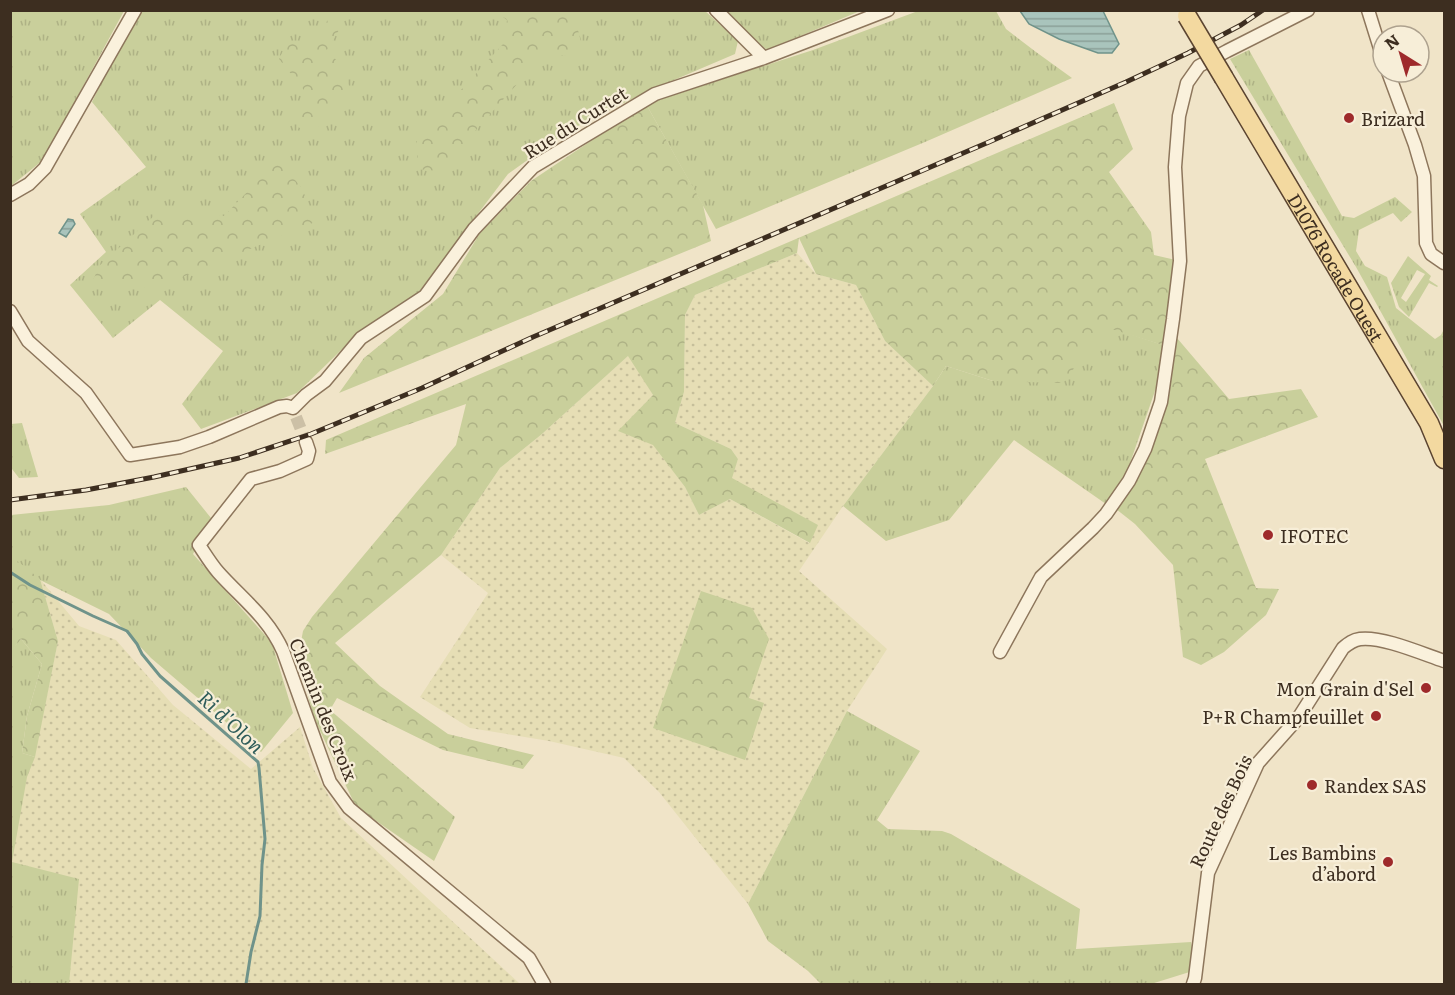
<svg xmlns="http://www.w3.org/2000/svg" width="1455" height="995" font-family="Literata,serif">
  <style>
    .farmland { fill: url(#farmland-dots) }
    .grass { fill: url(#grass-tufts); fill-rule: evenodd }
    .forest { fill: url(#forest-crowns) }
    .water { fill: url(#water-rules); stroke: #6f938a; stroke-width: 1.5 }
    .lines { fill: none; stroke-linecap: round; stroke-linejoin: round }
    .stream { stroke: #6f938a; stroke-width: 3 }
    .street-tunnel { stroke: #ccc0a6; stroke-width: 12; stroke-dasharray: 12 6; stroke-linecap: butt }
    .street-casing { stroke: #8d765c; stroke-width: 15 }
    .primary-casing { stroke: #5b4430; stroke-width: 21 }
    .street { stroke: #faf1dc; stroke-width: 12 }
    .primary { stroke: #f3d9a0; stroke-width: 18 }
    .rail-casing { stroke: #3d2e20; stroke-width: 5 }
    .rail { stroke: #f7eed8; stroke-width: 3; stroke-dasharray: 9; stroke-linecap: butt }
    .primary-bridge-casing { stroke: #5b4430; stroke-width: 21; stroke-linecap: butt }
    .primary-bridge { stroke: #f3d9a0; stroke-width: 18 }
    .poi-dot { fill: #9e2a2b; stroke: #f7eed8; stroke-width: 2 }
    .labels { text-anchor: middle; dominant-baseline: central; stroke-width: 4.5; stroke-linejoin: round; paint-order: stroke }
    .poi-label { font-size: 18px; fill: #3d2e20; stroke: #f7eed8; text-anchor: start }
    .street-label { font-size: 18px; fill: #3d2e20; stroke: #f7eed8 }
    .water-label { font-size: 20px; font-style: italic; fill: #2f5d5a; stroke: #f7eed8 }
  </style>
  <defs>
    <pattern id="farmland-dots" width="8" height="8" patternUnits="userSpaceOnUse" patternTransform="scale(1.5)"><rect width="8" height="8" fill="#e6deb5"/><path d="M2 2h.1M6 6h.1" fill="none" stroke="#c6bf9b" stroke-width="1.8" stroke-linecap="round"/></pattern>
    <pattern id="grass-tufts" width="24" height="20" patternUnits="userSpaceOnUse" patternTransform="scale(1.5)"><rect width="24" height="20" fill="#c9cf9b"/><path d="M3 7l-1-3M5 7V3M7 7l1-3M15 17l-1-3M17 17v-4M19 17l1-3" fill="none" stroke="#aeb285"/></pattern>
    <pattern id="forest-crowns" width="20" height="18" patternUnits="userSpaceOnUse" patternTransform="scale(1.5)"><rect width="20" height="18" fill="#c9cf9b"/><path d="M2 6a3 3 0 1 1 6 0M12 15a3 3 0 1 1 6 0" fill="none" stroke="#aeb285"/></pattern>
    <pattern id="water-rules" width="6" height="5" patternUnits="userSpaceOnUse" patternTransform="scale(1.5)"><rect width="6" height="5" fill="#a9c4bc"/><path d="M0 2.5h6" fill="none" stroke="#8ba098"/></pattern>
  </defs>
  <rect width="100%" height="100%" fill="#f0e4c8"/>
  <path class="farmland" d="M797 253 816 274 856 285 885 341 933 386 843 506 799 571 887 649 847 711 748 904 659 792 624 758 549 741 470 728 420 697 488 593 441 555 500 468 542 434 629 355 653 395 619 431 653 444 685 487 699 515 730 499 809 543 817 525 731 478 738 459 731 449 675 423 684 392 685 315 695 295Z
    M40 579 79 626 116 640 173 705 251 769 300 727 313 768 341 818 519 983 518 984H11V652L22 753 34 757 58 641Z"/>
  <path class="grass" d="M704 10 738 41 735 54 646 92 568 131 508 174 418 293 363 329 297 393 201 429 182 404 223 351 160 300 113 338 70 285 106 252 80 214 146 167 92 102 136 11Z
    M11 11H124L43 160 11 186Z
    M722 11H860L767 50Z
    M918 11H996L1006 29 1036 52 1072 78 925 142 716 229 646 104 813 50Z
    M1249 50 1342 216 1354 218 1395 197 1412 212 1401 222 1393 213 1359 230 1356 251 1365 266 1387 277 1396 308 1435 339 1441 335 1444 329V426L1356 267 1230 59Z
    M1408 256 1431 276 1429 280 1438 286 1437 287 1429 283 1409 317 1399 307 1391 283ZM1417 270 1425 274 1406 302 1401 298Z
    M1105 326 1163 345 1156 388 1128 469 1106 504 1014 440 949 520 886 541 843 506 933 386 946 366 993 381Z
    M22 423 38 477 19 478 12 469H11V424Z
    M186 487 211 518 193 554 272 643 293 713 261 752 151 658 109 614 40 580 11 584V515L109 505Z
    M21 639 42 664 27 716 22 753 35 757 27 777 12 862 79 879 69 984H11L10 652Z
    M847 711 920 751 877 820 888 829 942 831 951 834 1080 909 1076 949 1191 942 1196 970 1151 984H1082L1074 983 1071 984H821L808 971 768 941 748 904Z"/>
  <path class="forest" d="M495 11H575L587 21 578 30 581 42 573 57 545 53 439 171 417 169V138L503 44 507 20Z
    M330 17 339 30 327 50 340 64 349 86 311 136 297 126 308 95 279 59 288 41 312 42Z
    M1114 103 1133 149 1109 172 1151 232 1154 255 1180 261 1171 331 1229 399 1301 389 1318 417 1205 459 1256 588 1279 589 1266 615 1224 652 1201 665 1183 657 1173 565 1135 524 1116 509 1152 442 1169 347 1105 327 1063 383 993 381 946 366 933 386 885 341 856 285 816 274 799 238 797 253 695 295 685 315 684 392 675 423 731 449 738 459 732 478 818 525 810 543 730 499 699 515 685 487 653 445 618 431 653 395 628 356 542 434 500 468 441 555 335 643 380 686 448 734 534 755 523 769 443 750 337 698 330 710 455 817 434 861 356 807 314 718 298 658 303 631 312 617 456 445 466 404 325 454 326 440Z
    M646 104 703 205 711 241 339 393 364 358 443 294 480 233 531 181Z
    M278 160 302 188 315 222 156 288 92 283 99 266 155 215 207 213 224 216Z
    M11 556 40 579 58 641 35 757 22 753 27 716 42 664 21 639 11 652Z
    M701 591 752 608 769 639 749 698 764 703 745 760 653 728Z"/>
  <path class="water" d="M1020 11H1103L1119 44 1112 53H1098L1059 39 1029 24Z
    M68 219 73 220 75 224 66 237 59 233Z"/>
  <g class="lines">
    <path class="stream" d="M10 572 30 585 93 616 127 631 137 644 142 654 160 676 258 762 259 768 265 839 262 865 260 916 251 952 246 984"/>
    <path class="street-tunnel" d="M296 417 306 442"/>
    <defs>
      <path id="street" d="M716 10 764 58
        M1368 10 1383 58
        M1388 72 1415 145 1424 176 1426 243 1431 254 1444 263
        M10 195 29 184 45 168 135 10
        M10 311 28 341 86 393 130 455 180 447 209 437 279 407 287 406 293 408
        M293 408 306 395 325 381 361 338 425 296 474 229 533 167 655 94 764 58 888 10
        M306 442 309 451 307 459 280 471 251 479 199 545C205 554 211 564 218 572 241 598 268 617 283 651L330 782 349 808 529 958 544 984
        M1000 652 1041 577 1093 528 1106 514 1129 481 1145 449 1161 402 1173 319 1180 261 1175 167 1179 116 1187 83 1199 66 1227 51 1308 10
        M1193 984 1195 978 1208 873 1258 763 1299 717 1343 648C1349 643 1353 640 1360 639 1382 636 1423 654 1444 661"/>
      <g id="primary">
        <path id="s1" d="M1224 78 1429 423 1444 459"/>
      </g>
    </defs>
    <use href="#street" class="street-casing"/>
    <use href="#primary" class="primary-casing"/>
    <use href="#street" class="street"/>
    <use href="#primary" class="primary"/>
    <defs>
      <path id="rail" d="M10 500 86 490 154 477 239 458 311 434 422 388 533 337 989 142 1126 82 1188 53 1241 25 1263 10"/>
    </defs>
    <use href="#rail" class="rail-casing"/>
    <use href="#rail" class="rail"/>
    <defs>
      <path id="primary-bridge" d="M1187 16 1224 78"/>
    </defs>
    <use href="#primary-bridge" class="primary-bridge-casing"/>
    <use href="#primary-bridge" class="primary-bridge"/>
  </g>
  <g class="poi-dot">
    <circle cx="1349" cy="118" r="6"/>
    <circle cx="1268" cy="535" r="6"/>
    <circle cx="1426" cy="688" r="6"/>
    <circle cx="1376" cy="716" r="6"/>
    <circle cx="1312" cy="785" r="6"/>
    <circle cx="1388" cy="862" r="6"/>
  </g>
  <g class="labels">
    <g class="poi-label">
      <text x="1361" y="118">Brizard</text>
      <text x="1280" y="535">IFOTEC</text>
      <text x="1414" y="688" text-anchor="end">Mon Grain d'Sel</text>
      <text x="1364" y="716" text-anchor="end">P+R Champfeuillet</text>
      <text x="1324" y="785">Randex SAS</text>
      <text x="1376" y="852" text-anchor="end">Les Bambins<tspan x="1376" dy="21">d’abord</tspan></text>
    </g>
    <g class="street-label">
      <text transform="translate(575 122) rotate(-32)">Rue du Curtet</text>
      <text stroke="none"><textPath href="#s1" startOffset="220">D1076 Rocade Ouest</textPath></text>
      <text transform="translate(324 709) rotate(68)">Chemin des Croix</text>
      <text transform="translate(1220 811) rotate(-65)">Route des Bois</text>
    </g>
    <g class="water-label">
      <text transform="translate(232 721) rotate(43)">Ri d'Olon</text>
    </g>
  </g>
  <rect width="1455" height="995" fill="none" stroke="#3d2e20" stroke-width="24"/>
  <g transform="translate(1401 54) rotate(323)"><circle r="28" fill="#f7eed8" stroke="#ada18e" stroke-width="1.5"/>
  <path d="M0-4.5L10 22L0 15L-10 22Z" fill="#9e2a2b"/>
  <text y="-9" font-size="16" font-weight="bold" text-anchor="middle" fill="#3d2e20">N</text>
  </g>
</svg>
